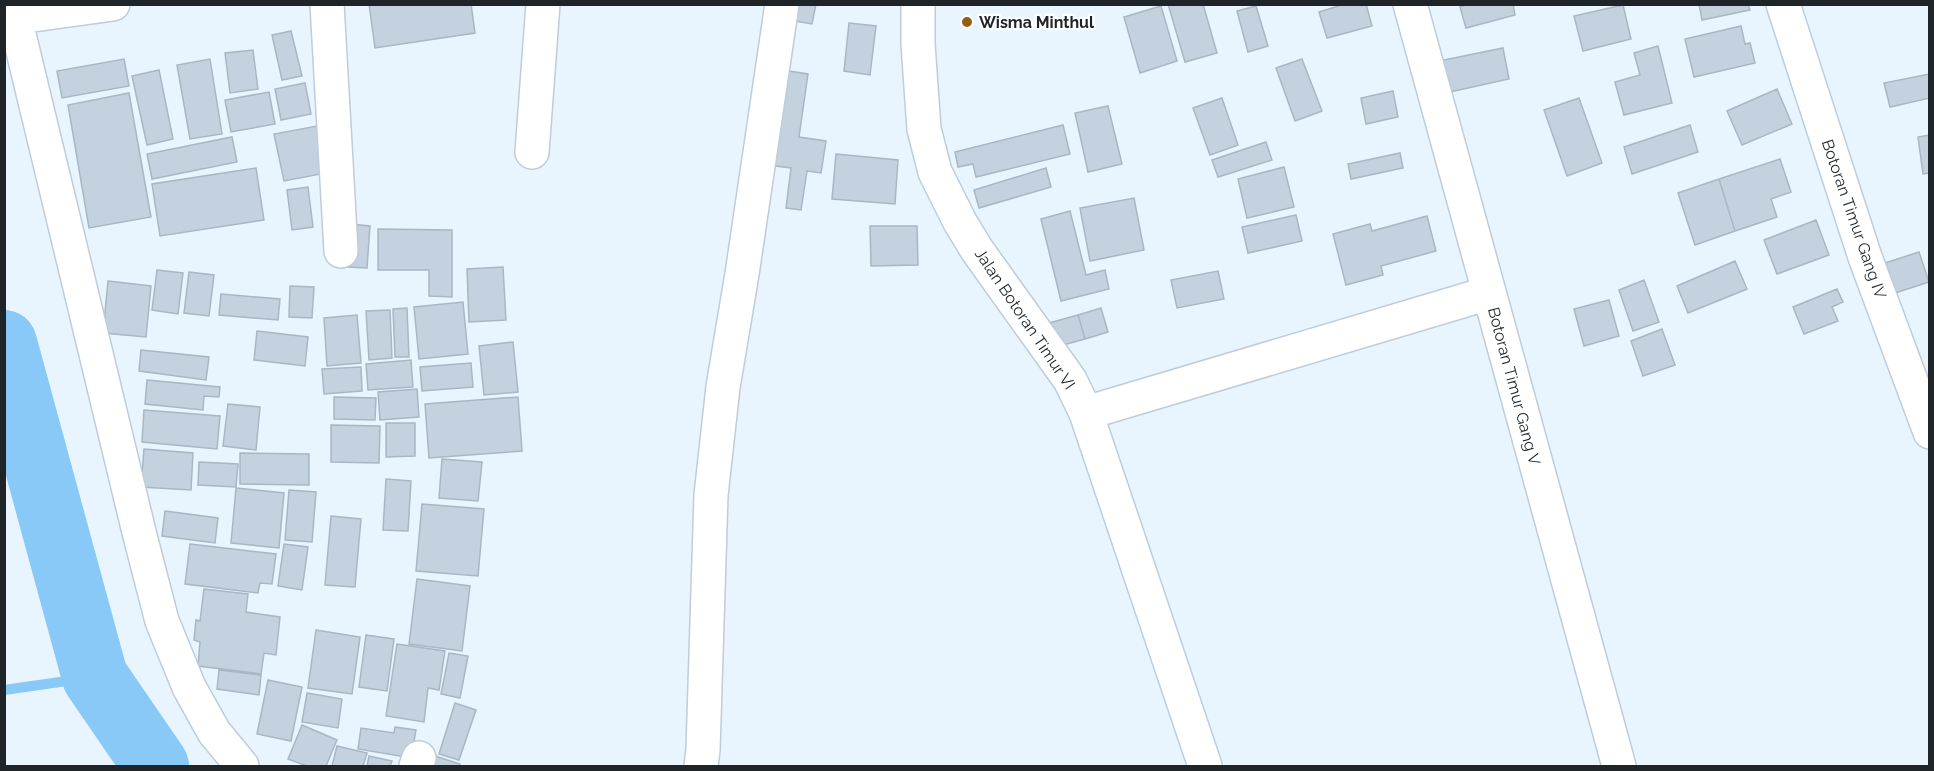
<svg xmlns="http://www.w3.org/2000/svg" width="1934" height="771" font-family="Raleway,sans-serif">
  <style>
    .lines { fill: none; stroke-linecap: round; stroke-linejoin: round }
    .stream { stroke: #88c9f7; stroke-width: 10 }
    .river { stroke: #88c9f7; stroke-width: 66 }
    .building { fill: #c3d2de; stroke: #a8b7c3; stroke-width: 1.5 }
    .minor-casing { stroke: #becdd9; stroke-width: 36 }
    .minor { stroke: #fff; stroke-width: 33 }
    .poi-dot { fill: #935f12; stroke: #fff; stroke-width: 2 }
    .labels { text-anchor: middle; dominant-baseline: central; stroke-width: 4.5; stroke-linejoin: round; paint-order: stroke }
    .poi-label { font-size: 16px; font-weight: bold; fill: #1e2428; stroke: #fff; text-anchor: start }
    .street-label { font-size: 16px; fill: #1e2428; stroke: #fff }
  </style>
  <rect width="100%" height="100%" fill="#e8f5ff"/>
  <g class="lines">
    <path class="stream" d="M4 690 95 677"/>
    <path class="river" d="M4 343 95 677 156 766"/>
  </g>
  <path class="building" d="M369 4H471L475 33 375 48Z
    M791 4H816L812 24 788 20Z
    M1168 4H1203L1217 53 1185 62Z
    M1345 4H1366L1372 26 1327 38 1319 12Z
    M1469 4H1513L1515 15 1466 28 1460 7Z
    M1699 4H1748L1750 10 1702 20Z
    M1623 5 1631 39 1583 51 1574 16Z
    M1161 6 1177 61 1140 73 1124 17Z
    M1256 6 1268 46 1248 52 1237 11Z
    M849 23 876 26 870 75 844 71Z
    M1741 26 1745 44 1750 43 1755 63 1694 77 1685 39Z
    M291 31 302 76 282 80 272 35Z
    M1658 46 1672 103 1624 115 1615 82 1640 75 1634 53Z
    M1503 48 1509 79 1445 93 1439 61Z
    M253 50 258 89 230 93 225 53Z
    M124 59 129 86 62 98 57 71Z
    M210 59 222 134 190 139 177 65Z
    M1302 59 1322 111 1295 121 1276 68Z
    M159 70 173 139 147 145 132 76Z
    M782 70 808 74 799 137 826 141 821 173 807 171 801 210 786 208 791 168 768 165Z
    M1930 74V98L1890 107 1884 83Z
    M305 83 311 114 281 120 275 89Z
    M1777 89 1792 124 1742 145 1727 111Z
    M1393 91 1398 117 1366 124 1361 98Z
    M269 92 275 124 231 132 225 100Z
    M129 93 151 217 89 228 68 105Z
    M1222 98 1238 145 1210 155 1193 108Z
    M1579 98 1602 163 1567 176 1544 110Z
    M1108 106 1122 164 1088 172 1075 113Z
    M1063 125 1070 154 976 177 973 164 958 167 955 152Z
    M1690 125 1698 152 1632 174 1624 147Z
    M317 126 326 173 284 181 274 134Z
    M1930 135V173L1923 174 1918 137Z
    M232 137 237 162 152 179 147 154Z
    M1266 142 1272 160 1218 177 1212 160Z
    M1400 153 1403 168 1351 179 1348 164Z
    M836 154 898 160 895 204 832 199Z
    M1780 159 1791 192 1771 199 1777 217 1735 231 1719 179Z
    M1284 167 1294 207 1247 218 1238 179Z
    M256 168 264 220 160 236 152 184Z
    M1046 168 1051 187 979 208 974 190Z
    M1719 179 1735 231 1695 245 1678 193Z
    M308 187 313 227 292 230 287 190Z
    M1134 198 1144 250 1090 261 1080 208Z
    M1070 211 1086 275 1105 270 1109 289 1061 301 1041 219Z
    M1296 215 1302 241 1248 253 1242 227Z
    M1427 216 1436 251 1381 266 1383 275 1346 285 1333 234 1370 224 1372 231Z
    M1816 220 1829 255 1777 274 1764 240Z
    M351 224 370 226 367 268 347 267Z
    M870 226H917L918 265 871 266Z
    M378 229 452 230V297L429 296V270H378Z
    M1919 252 1929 282 1892 294 1882 264Z
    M1735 261 1747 289 1688 313 1677 286Z
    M503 267 506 320 469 322 467 269Z
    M157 270 183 273 178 314 152 310Z
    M1218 271 1224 299 1177 308 1171 280Z
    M189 272 214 275 209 316 184 313Z
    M1644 280 1659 322 1633 331 1619 290Z
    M108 281 151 286 146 337 103 333Z
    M290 286 314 287 312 318 289 317Z
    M1837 289 1843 302 1832 307 1838 321 1804 334 1793 307Z
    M221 294 280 299 278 320 219 315Z
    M1609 300 1619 336 1584 346 1574 309Z
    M463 302 468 354 419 359 414 307Z
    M407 308 409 357H395L393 309Z
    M1101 308 1108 332 1085 339 1078 315Z
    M390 310 392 358 369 360 366 311Z
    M357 315 361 363 327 366 324 318Z
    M1078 315 1085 339 1056 347 1049 323Z
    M1662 329 1675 365 1643 376 1631 341Z
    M257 331 308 337 305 366 254 360Z
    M513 342 518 392 484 395 479 346Z
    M141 350 209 357 206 380 139 371Z
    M411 360 413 387 368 390 366 364Z
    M471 363 473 387 422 391 420 367Z
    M361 367 362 391 324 394 322 369Z
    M147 380 220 387 219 397 204 396 203 410 145 404Z
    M417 389 419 417 380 420 378 392Z
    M334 397 376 398 375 420 334 419Z
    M518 397 522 451 429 458 425 404Z
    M228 404 260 407 256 450 223 446Z
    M144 410 220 416 217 449 142 442Z
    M386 423H415V456L386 457Z
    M331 425 380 426 379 463 331 462Z
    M144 449 193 453 191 490 141 487Z
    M240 453 309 454V485L240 484Z
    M442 459 482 462 478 501 439 498Z
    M199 462 238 464 236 487 198 485Z
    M386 479 411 481 408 531 383 530Z
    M236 488 284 493 279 548 231 543Z
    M289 490 316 492 312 542 285 540Z
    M422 504 484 509 478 576 416 571Z
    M165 511 218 518 215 543 162 536Z
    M331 516 361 519 355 587 325 585Z
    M190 544 276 554 272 584 260 583 258 593 185 584Z
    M284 544 308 547 302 590 278 586Z
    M417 579 470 586 462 651 409 644Z
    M204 589 248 594 246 612 280 617 276 655 264 653 261 674 198 666 200 642 194 640 196 620 200 621Z
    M316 630 360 637 352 694 308 688Z
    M366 635 394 639 387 691 359 687Z
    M397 644 445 651 439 690 428 688 424 722 386 716Z
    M449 653 468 656 460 698 441 694Z
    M219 670 261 675 259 695 217 689Z
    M268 680 302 687 291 741 257 734Z
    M307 693 342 699 338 728 302 722Z
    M455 703 476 710 459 760 439 754Z
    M302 725 337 740 326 766H307L288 759Z
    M395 727 416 730 411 758 358 749 361 728 394 733Z
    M337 746 367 753 363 766H332Z
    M432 755 460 764V766H428Z
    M369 756 392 761 390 766H367Z"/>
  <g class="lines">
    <defs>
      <path id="minor" d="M10 4 15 18 139 532 162 621 189 687 214 732 242 766
        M327 4 341 251
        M918 4V44L924 129 935 172 960 222 977 250 1070 380 1086 413 1205 766
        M1410 4 1619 766
        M1783 4 1865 257 1930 432
        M4 19 113 4
        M532 152 543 4
        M1086 413 1489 293
        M416 766 419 758
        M701 766 703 750 711 495 723 387 742 274 782 4"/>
    </defs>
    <use href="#minor" class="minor-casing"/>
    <use href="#minor" class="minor"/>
  </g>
  <circle class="poi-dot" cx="967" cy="22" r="6"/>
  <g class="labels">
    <g class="poi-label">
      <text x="979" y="22">Wisma Minthul</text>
    </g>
    <g class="street-label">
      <text transform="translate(1854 219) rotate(71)">Botoran Timur Gang IV</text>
      <text transform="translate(1025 319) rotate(56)">Jalan Botoran Timur VI</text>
      <text transform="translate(1514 386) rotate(75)">Botoran Timur Gang V</text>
    </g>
  </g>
  <rect width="1934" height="771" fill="none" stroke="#1e2428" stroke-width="12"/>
</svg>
